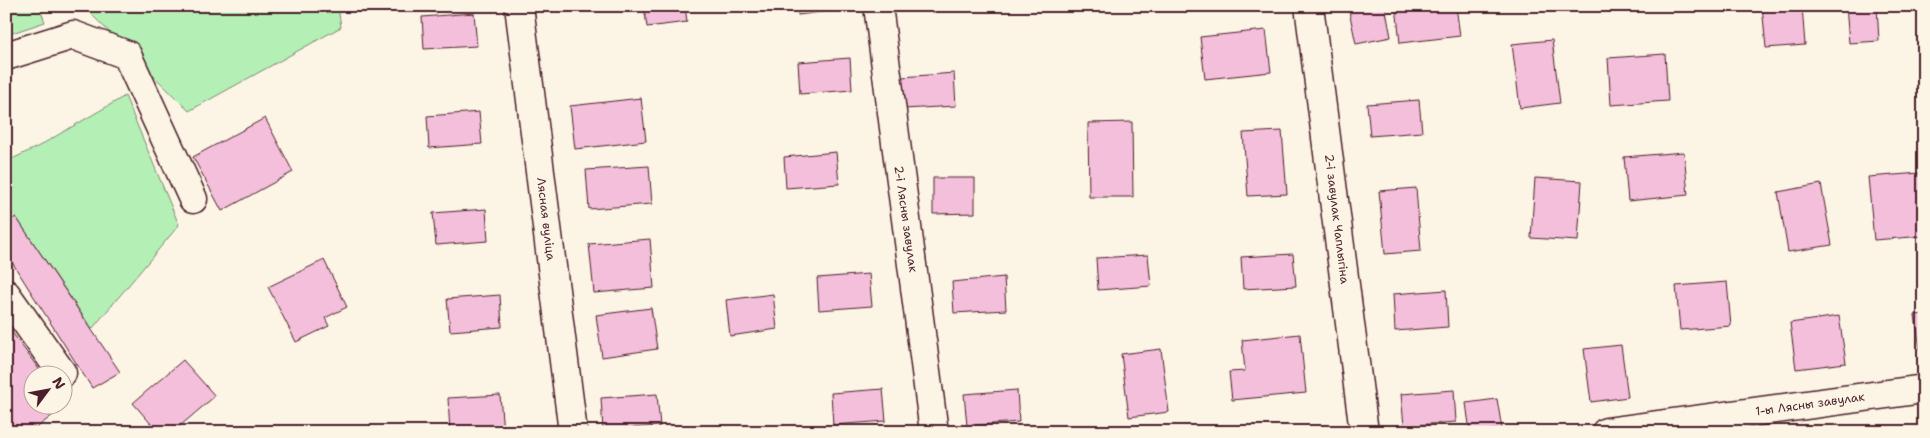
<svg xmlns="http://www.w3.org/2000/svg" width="1930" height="438" font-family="'Shantell Sans',sans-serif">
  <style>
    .green { fill: #b4f0b6; stroke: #7f8870 }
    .building { fill: #f4bfdb; stroke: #4a1f2b }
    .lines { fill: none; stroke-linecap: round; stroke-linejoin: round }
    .minor-casing { stroke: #4a1f2b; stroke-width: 31 }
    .minor { stroke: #fcf5e5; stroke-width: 28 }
    .labels { text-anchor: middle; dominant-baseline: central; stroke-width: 5; stroke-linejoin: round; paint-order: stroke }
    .street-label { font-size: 12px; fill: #4a1f2b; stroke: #fcf5e5 }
  </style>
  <rect width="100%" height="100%" fill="#fcf5e5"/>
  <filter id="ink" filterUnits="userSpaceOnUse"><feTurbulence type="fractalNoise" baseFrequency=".02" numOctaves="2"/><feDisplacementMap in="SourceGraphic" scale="10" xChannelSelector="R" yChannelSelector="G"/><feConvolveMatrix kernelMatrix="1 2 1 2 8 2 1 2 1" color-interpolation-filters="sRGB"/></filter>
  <g filter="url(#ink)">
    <path class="green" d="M6 6H39L45 22 6 35Z
      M83 6H338L341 27 189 111Z
      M125 96 179 225 92 329 16 217 6 223V162L39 146Z"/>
    <path class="building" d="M644 6H685L687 22 647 27Z
      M797 6H838V10L798 15Z
      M1348 6H1385L1391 37 1356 44Z
      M1396 6H1456L1460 36 1400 43Z
      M1762 6H1802L1805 45 1766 48Z
      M1846 6H1877L1879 41 1849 43Z
      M474 13 477 46 424 49 422 17Z
      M1266 30 1271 72 1205 79 1200 37Z
      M1552 40 1560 103 1520 108 1512 44Z
      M1665 54 1668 101 1611 105 1608 58Z
      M850 58 852 90 800 94 798 62Z
      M954 73 956 106 904 109 902 77Z
      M641 98 646 141 575 149 570 106Z
      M1419 100 1422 132 1370 136 1367 104Z
      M479 112 482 144 429 148 427 116Z
      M265 118 293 172 222 211 193 157Z
      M1132 122 1133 197H1089L1088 123Z
      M1282 131 1287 194 1248 196 1243 133Z
      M836 152 839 184 786 188 784 157Z
      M1684 152 1688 195 1628 201 1624 157Z
      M649 166 652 204 589 209 586 170Z
      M1920 173 1924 236 1874 240 1868 177Z
      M933 178H975V213L933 214Z
      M1535 178 1582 181 1578 241 1531 238Z
      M1821 184 1832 245 1788 252 1778 192Z
      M1416 188 1421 251 1385 254 1379 191Z
      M486 209 488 241 436 245 433 213Z
      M16 217 120 372 92 388 8 256 6 257V223Z
      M650 239 654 288 594 293 589 244Z
      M1293 254 1296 286 1243 289 1241 257Z
      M1148 255 1151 286 1098 290 1096 258Z
      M324 260 347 307 325 318 329 326 296 342 268 287Z
      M869 274 872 306 819 310 817 278Z
      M1004 277 1006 310 954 313 952 282Z
      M1727 282 1731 326 1680 330 1676 286Z
      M1446 290 1448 327 1395 331 1393 294Z
      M773 294 777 329 730 336 726 300Z
      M500 295 502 327 450 331 447 299Z
      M651 308 657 349 602 357 596 315Z
      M1924 314V363H1922L1915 315Z
      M1839 316 1846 363 1796 369 1790 323Z
      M6 324 44 376H32V406H62V400L66 405 31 432H6Z
      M1300 334 1306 393 1232 400 1229 372 1245 371 1242 340Z
      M1621 345 1628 397 1591 402 1584 349Z
      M1161 349 1169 412 1129 417 1121 354Z
      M183 360 215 396 173 432H158L133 403Z
      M883 389 886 421 833 425 831 393Z
      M1017 390 1019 422 967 426 964 394Z
      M1454 390 1456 422 1404 426 1401 394Z
      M657 394 660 426 603 430 601 398Z
      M500 395 503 432H450L448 398Z
      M1497 399 1502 429 1470 432 1466 403Z"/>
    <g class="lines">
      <defs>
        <path id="minor" d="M519 6 573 432
          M878 6 934 432
          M1309 6 1364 432
          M6 56 73 35 127 55 193 199
          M6 294 62 373
          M1606 432 1924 389"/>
      </defs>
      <use href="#minor" class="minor-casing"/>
      <use href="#minor" class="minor"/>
    </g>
  </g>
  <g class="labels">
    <g class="street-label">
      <text transform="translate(546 219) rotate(83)">Лясная вуліца</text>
      <text transform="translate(906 219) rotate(82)">2-і Лясны завулак</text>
      <text transform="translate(1337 219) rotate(83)">2-і завулак Чаплыгіна</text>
      <text transform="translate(1810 404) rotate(-8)">1-ы Лясны завулак</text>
    </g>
  </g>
  <rect width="1930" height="438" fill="none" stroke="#fcf5e5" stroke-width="25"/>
  <rect x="12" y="12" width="1905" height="413" fill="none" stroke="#4a1f2b" stroke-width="2" filter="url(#ink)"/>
  <g transform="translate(48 390) rotate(58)"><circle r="24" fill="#fcf5e5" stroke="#b59f9b"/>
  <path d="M0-4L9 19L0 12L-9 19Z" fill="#4a1f2b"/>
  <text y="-8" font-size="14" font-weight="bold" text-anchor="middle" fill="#4a1f2b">N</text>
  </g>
</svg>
